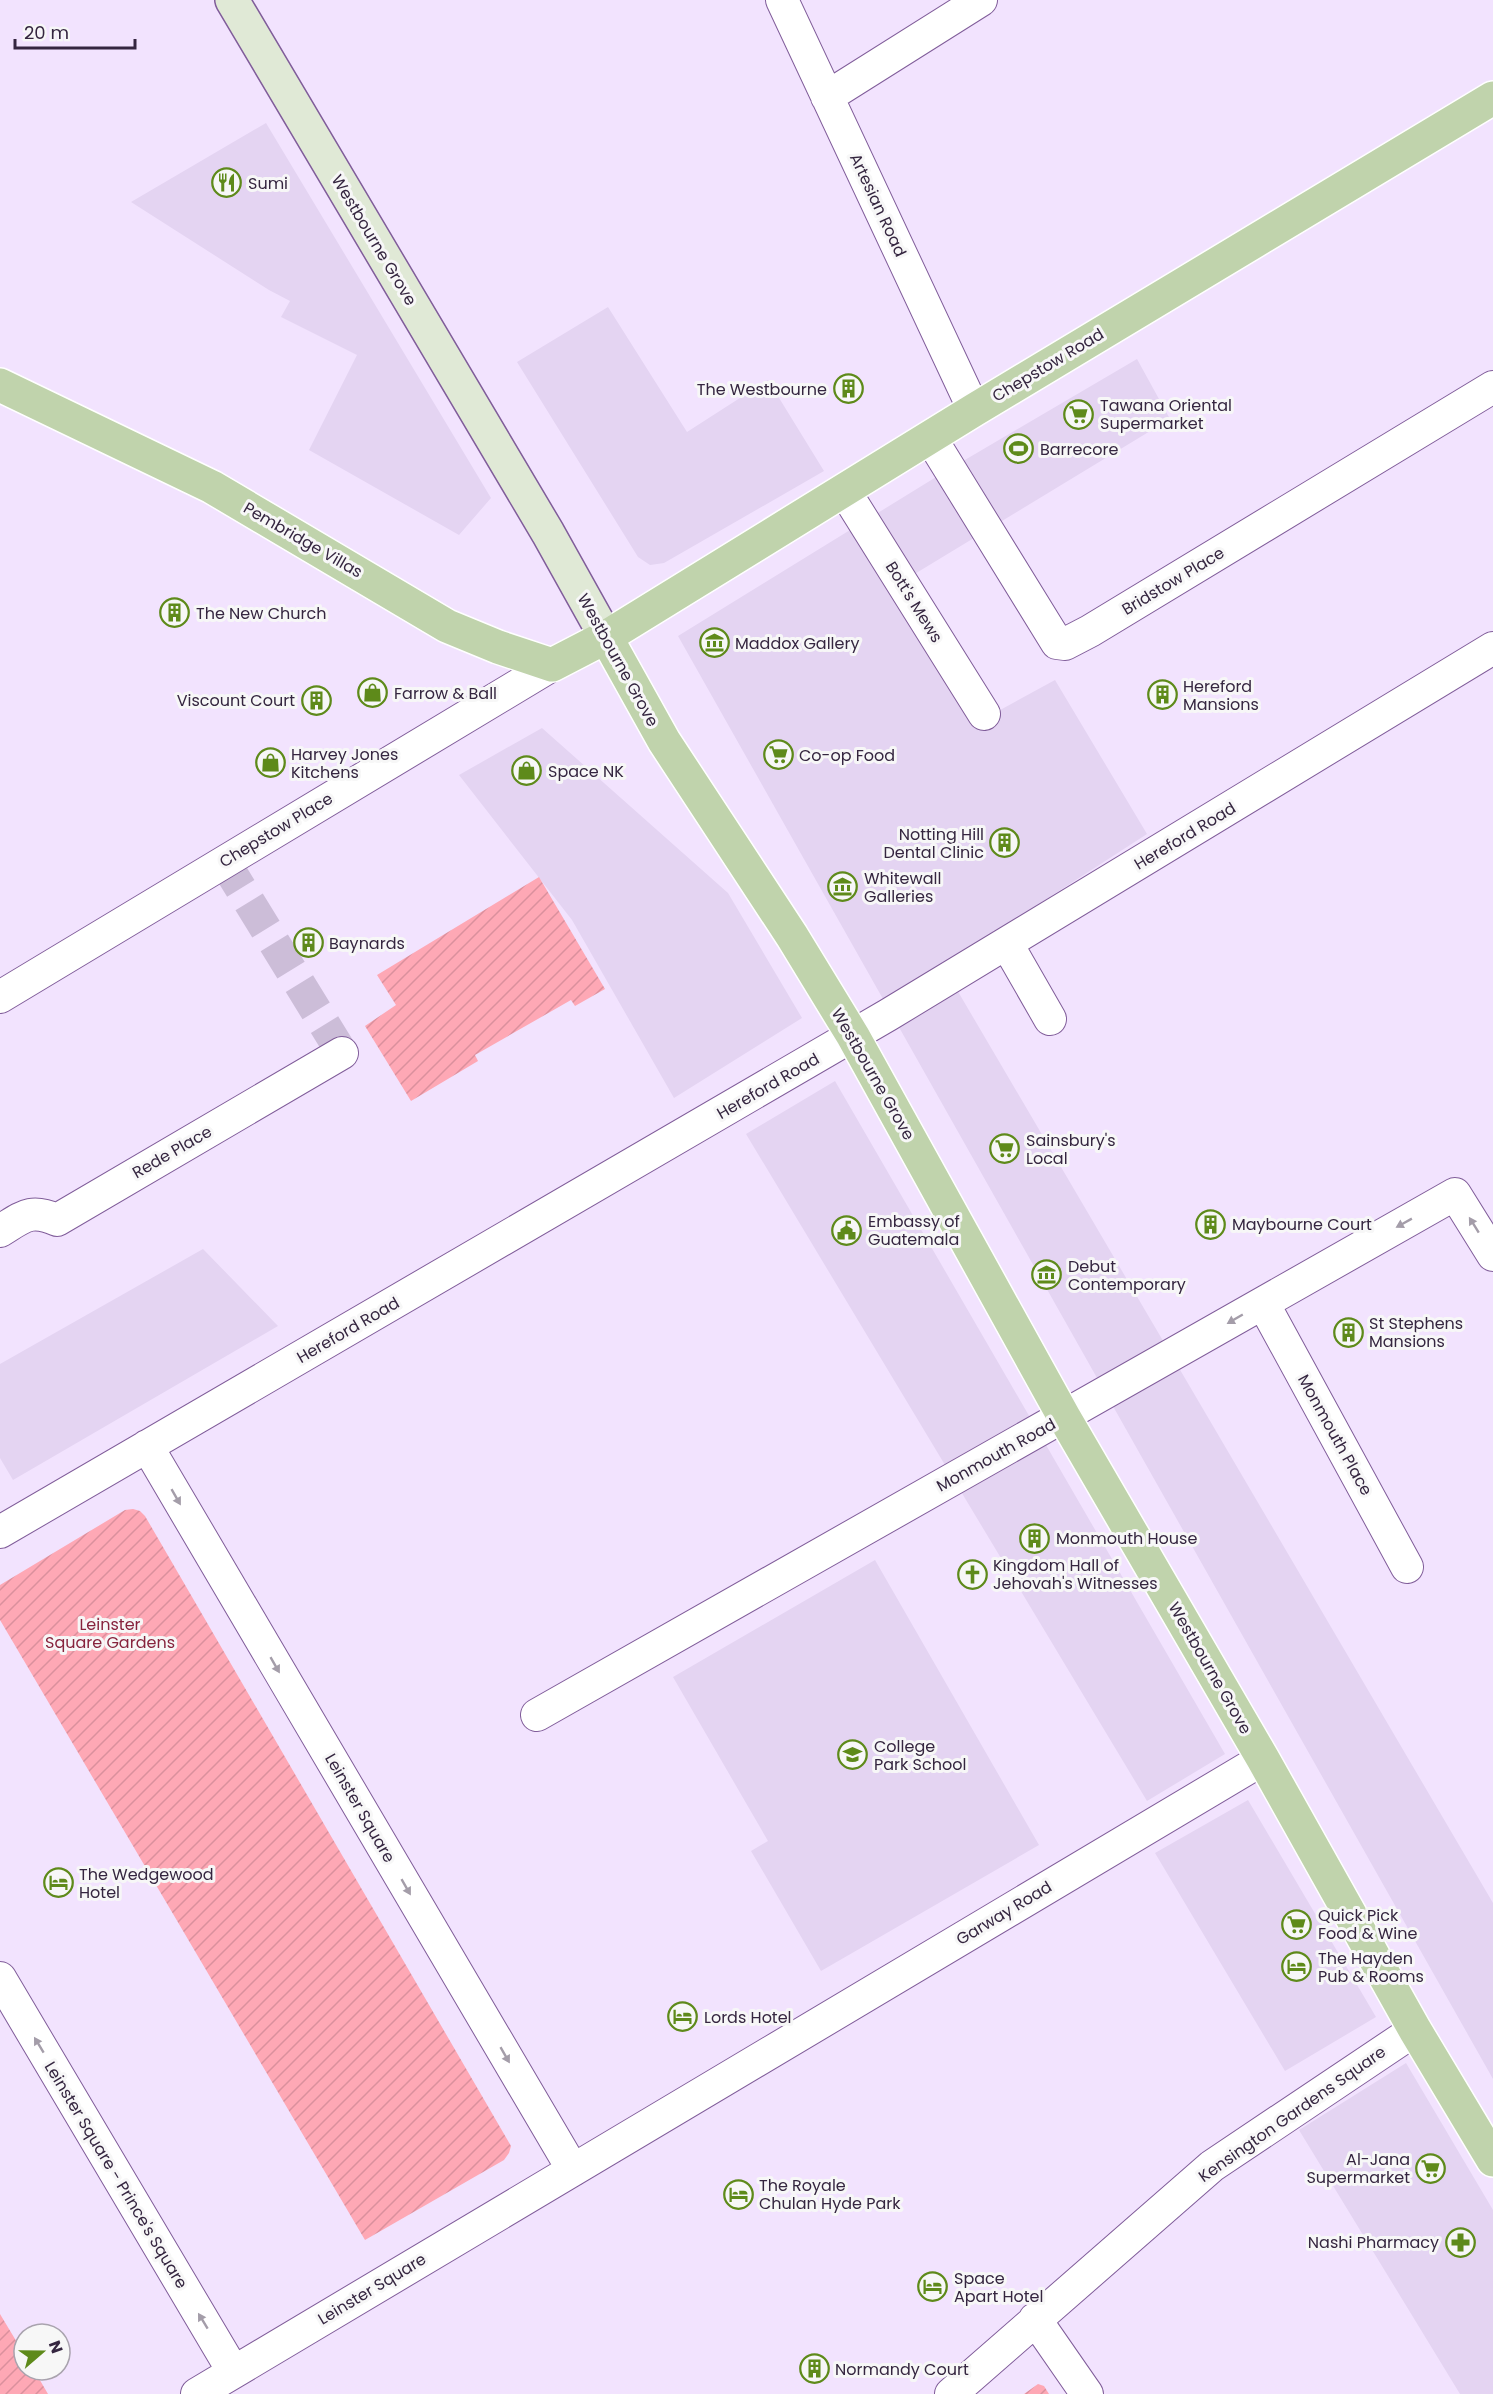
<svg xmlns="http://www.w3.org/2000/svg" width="1493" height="2394" font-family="Poppins,sans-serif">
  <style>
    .built { fill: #e4d4f2 }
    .garden { fill: url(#garden-furrows) }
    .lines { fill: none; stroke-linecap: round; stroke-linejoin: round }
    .street-tunnel { stroke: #ccbdd8; stroke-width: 32; stroke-dasharray: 32 16; stroke-linecap: butt }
    .street-casing { stroke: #805d9a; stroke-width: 34 }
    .secondary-casing { stroke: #805d9a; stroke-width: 36 }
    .primary-casing { stroke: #fff; stroke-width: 36 }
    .street { stroke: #fff; stroke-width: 32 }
    .secondary { stroke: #e0e9d6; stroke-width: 33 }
    .primary { stroke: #c0d3ac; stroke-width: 33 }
    .oneway { fill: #a49da9 }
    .labels { text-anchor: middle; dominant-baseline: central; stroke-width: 6; stroke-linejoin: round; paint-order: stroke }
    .poi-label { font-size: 16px; fill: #352640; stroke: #f7f7f7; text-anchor: start }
    .street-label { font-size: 16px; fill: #352640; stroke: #f7f7f7 }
    .park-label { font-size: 16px; fill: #87233d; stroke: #f7f7f7 }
  </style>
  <defs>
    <pattern id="garden-furrows" width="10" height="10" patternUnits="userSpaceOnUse" patternTransform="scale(1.5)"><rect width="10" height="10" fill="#fea8b5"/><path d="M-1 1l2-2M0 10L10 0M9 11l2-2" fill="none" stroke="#da909d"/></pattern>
  </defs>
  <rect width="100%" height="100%" fill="#f2e3fe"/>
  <path class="built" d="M266 123 491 498 459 535 309 450 357 355 281 317 290 301 269 290 131 202Z
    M608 307 687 432 768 380 824 471 664 563 650 565 638 557 517 362Z
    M1137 359 1170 419 908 578 991 715 1055 680 1147 834 943 966 1493 1903V2079L678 636 941 474Z
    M542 728 728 893 802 1018 674 1098 572 920 459 775Z
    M835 1081 1225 1754 1147 1801 746 1134Z
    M203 1249 278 1326 13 1480 0 1458V1364Z
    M875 1560 1039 1845 821 1971 751 1851 768 1841 673 1677Z
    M1248 1800 1376 2017 1285 2071 1155 1853Z
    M1406 2063 1493 2210V2394H1460L1299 2130Z"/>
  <path class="garden" d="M539 877 605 989 575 1006 571 1000 475 1055 478 1061 411 1101 365 1026 396 1005 377 975Z
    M133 1509 140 1511 145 1516 511 2146 509 2153 504 2160 365 2240 0 1620V1585L125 1510Z
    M0 2314 24 2354V2370H34L48 2394H0Z
    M1038 2384 1044 2386 1049 2394H1024Z"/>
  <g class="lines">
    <path class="street-tunnel" d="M224 861 342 1053"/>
    <defs>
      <path id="street" d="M782 0 974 410
        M827 97 981 0
        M930 437 1057 643 1065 644 1090 631 1493 387
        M844 490 984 714
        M1007 944 1050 1019
        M0 997 552 665
        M0 1231C23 1217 30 1208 57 1220L342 1053
        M1263 1303 1407 1567
        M147 1446 573 2170
        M0 1532 888 1015 1493 648
        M537 1715 1455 1194 1493 1255
        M0 1978 233 2371
        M1035 2319 1087 2394
        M197 2394 1263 1759
        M951 2394 1212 2166 1415 2030"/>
      <path id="secondary" d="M232 0 548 533 606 637"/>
      <path id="primary" d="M0 385 212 487 447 626 498 647 552 665 606 637 974 410 1493 98
        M606 637 664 741 792 936 853 1036 1064 1417 1263 1759 1415 2030 1493 2160"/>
    </defs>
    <use href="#street" class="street-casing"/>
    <use href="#secondary" class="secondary-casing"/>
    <use href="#primary" class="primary-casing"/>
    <use href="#street" class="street"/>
    <use href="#secondary" class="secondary"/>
    <use href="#primary" class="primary"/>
  </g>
  <defs><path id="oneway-solid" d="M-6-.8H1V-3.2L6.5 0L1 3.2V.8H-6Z" transform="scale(1.5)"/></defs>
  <g class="oneway">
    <use href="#oneway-solid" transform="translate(1404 1223) rotate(151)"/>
    <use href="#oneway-solid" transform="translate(1474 1225) rotate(-122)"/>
    <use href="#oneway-solid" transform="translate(1235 1319) rotate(150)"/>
    <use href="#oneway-solid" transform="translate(176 1497) rotate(60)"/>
    <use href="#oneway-solid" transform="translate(275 1665) rotate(60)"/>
    <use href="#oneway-solid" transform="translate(406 1887) rotate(60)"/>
    <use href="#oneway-solid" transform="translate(39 2045) rotate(-121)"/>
    <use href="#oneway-solid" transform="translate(505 2055) rotate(60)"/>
    <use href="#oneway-solid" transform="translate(203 2321) rotate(-121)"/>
  </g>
  <defs>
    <symbol id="restaurant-ring" viewBox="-11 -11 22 22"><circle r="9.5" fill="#f7f7f7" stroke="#5e8a1a" stroke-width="1.5"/><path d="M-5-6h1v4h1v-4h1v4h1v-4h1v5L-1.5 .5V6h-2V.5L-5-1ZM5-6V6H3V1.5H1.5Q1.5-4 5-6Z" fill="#5e8a1a"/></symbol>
    <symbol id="building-ring" viewBox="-11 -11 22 22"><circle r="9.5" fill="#f7f7f7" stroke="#5e8a1a" stroke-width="1.5"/><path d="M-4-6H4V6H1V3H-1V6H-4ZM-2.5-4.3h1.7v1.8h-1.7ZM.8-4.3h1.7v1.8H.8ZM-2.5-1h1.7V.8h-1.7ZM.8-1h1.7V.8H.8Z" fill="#5e8a1a"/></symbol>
    <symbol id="supermarket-ring" viewBox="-11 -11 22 22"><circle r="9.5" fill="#f7f7f7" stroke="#5e8a1a" stroke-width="1.5"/><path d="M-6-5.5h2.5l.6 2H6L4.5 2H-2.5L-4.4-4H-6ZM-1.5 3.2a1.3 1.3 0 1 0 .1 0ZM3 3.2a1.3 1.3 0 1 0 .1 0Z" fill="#5e8a1a"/></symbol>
    <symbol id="stadium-ring" viewBox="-11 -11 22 22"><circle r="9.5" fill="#f7f7f7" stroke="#5e8a1a" stroke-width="1.5"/><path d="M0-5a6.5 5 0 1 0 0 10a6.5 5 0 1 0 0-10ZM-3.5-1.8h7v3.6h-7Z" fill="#5e8a1a"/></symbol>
    <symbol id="museum-ring" viewBox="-11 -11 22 22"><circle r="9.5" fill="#f7f7f7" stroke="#5e8a1a" stroke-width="1.5"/><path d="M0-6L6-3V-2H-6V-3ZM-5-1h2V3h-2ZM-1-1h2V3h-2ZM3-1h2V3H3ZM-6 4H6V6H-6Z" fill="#5e8a1a"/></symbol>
    <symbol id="shop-ring" viewBox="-11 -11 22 22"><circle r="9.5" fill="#f7f7f7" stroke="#5e8a1a" stroke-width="1.5"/><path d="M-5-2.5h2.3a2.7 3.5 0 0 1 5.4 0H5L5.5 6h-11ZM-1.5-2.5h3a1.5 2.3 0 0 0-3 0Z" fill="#5e8a1a"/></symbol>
    <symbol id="civic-ring" viewBox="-11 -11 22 22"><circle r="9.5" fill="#f7f7f7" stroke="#5e8a1a" stroke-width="1.5"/><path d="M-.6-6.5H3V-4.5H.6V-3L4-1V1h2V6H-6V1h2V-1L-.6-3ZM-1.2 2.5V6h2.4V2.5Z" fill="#5e8a1a"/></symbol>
    <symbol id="church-ring" viewBox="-11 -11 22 22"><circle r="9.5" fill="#f7f7f7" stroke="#5e8a1a" stroke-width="1.5"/><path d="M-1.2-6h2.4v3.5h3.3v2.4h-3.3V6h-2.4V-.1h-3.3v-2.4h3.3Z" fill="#5e8a1a"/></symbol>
    <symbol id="school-ring" viewBox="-11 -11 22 22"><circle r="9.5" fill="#f7f7f7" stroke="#5e8a1a" stroke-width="1.5"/><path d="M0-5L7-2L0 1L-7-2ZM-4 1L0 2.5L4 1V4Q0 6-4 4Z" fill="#5e8a1a"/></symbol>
    <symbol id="hotel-ring" viewBox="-11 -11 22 22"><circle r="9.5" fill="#f7f7f7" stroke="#5e8a1a" stroke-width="1.5"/><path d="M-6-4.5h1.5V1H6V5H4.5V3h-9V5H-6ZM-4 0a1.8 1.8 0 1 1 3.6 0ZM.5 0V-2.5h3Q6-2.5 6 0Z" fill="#5e8a1a"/></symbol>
    <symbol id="pharmacy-ring" viewBox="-11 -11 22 22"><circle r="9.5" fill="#f7f7f7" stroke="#5e8a1a" stroke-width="1.5"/><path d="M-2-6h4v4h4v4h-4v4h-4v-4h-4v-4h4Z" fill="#5e8a1a"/></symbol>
  </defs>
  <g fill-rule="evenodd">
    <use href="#restaurant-ring" x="210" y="166" width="33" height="33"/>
    <use href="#building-ring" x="832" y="372" width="33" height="33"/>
    <use href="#supermarket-ring" x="1062" y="398" width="33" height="33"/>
    <use href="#stadium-ring" x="1002" y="432" width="33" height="33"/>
    <use href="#building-ring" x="158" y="596" width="33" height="33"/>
    <use href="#museum-ring" x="698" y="626" width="33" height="33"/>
    <use href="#shop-ring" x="356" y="676" width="33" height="33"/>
    <use href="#building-ring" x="1146" y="678" width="33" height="33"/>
    <use href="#building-ring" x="300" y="684" width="33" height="33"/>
    <use href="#supermarket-ring" x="762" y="738" width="33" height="33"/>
    <use href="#shop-ring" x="254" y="746" width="33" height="33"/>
    <use href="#shop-ring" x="510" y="754" width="33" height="33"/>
    <use href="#building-ring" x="988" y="826" width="33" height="33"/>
    <use href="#museum-ring" x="826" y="870" width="33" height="33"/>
    <use href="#building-ring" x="292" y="926" width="33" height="33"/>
    <use href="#supermarket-ring" x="988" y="1132" width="33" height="33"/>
    <use href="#building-ring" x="1194" y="1208" width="33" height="33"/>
    <use href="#civic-ring" x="830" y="1214" width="33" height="33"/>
    <use href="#museum-ring" x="1030" y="1258" width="33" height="33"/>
    <use href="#building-ring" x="1332" y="1316" width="33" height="33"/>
    <use href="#building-ring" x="1018" y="1522" width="33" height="33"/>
    <use href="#church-ring" x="956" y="1558" width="33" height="33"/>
    <use href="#school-ring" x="836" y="1738" width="33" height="33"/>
    <use href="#hotel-ring" x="42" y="1866" width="33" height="33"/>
    <use href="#supermarket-ring" x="1280" y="1908" width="33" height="33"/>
    <use href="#hotel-ring" x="1280" y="1950" width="33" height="33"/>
    <use href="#hotel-ring" x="666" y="2000" width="33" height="33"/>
    <use href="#supermarket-ring" x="1414" y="2152" width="33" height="33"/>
    <use href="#hotel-ring" x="722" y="2178" width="33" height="33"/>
    <use href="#pharmacy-ring" x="1444" y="2226" width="33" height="33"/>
    <use href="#hotel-ring" x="916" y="2270" width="33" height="33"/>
    <use href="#building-ring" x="798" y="2352" width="33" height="33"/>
  </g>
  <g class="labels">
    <g class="poi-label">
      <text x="248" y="183">Sumi</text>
      <text x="827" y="389" text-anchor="end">The Westbourne</text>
      <text x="1100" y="405">Tawana Oriental<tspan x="1100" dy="18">Supermarket</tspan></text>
      <text x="1040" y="449">Barrecore</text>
      <text x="196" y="613">The New Church</text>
      <text x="735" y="643">Maddox Gallery</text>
      <text x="1183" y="686">Hereford<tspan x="1183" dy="18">Mansions</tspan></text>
      <text x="394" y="693">Farrow &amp; Ball</text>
      <text x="295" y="700" text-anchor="end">Viscount Court</text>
      <text x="291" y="754">Harvey Jones<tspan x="291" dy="18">Kitchens</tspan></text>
      <text x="799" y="755">Co-op Food</text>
      <text x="548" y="771">Space NK</text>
      <text x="984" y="834" text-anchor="end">Notting Hill<tspan x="984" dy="18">Dental Clinic</tspan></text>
      <text x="864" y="878">Whitewall<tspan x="864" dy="18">Galleries</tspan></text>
      <text x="329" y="943">Baynards</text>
      <text x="1026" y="1140">Sainsbury's<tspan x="1026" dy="18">Local</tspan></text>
      <text x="868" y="1221">Embassy of<tspan x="868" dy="18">Guatemala</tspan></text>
      <text x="1232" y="1224">Maybourne Court</text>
      <text x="1068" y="1266">Debut<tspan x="1068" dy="18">Contemporary</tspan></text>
      <text x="1369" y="1323">St Stephens<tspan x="1369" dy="18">Mansions</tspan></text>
      <text x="1056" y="1538">Monmouth House</text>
      <text x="993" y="1565">Kingdom Hall of<tspan x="993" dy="18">Jehovah's Witnesses</tspan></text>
      <text x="874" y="1746">College<tspan x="874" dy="18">Park School</tspan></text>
      <text x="79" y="1874">The Wedgewood<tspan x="79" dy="18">Hotel</tspan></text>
      <text x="1318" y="1915">Quick Pick<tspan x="1318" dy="18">Food &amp; Wine</tspan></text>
      <text x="1318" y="1958">The Hayden<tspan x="1318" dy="18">Pub &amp; Rooms</tspan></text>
      <text x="704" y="2017">Lords Hotel</text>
      <text x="1410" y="2159" text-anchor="end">Al-Jana<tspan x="1410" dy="18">Supermarket</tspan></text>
      <text x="759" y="2185">The Royale<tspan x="759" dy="18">Chulan Hyde Park</tspan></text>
      <text x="1439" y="2242" text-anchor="end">Nashi Pharmacy</text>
      <text x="954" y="2278">Space<tspan x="954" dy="18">Apart Hotel</tspan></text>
      <text x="835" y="2369">Normandy Court</text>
    </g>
    <g class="street-label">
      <text transform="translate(878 205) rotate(65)">Artesian Road</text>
      <text transform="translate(374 240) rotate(59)">Westbourne Grove</text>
      <text transform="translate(1048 365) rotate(-31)">Chepstow Road</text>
      <text transform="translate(303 540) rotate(30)">Pembridge Villas</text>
      <text transform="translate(1173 581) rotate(-31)">Bridstow Place</text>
      <text transform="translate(914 602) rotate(58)">Bott's Mews</text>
      <text transform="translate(618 660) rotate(61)">Westbourne Grove</text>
      <text transform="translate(276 830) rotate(-31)">Chepstow Place</text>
      <text transform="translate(1185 836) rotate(-31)">Hereford Road</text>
      <text transform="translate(873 1074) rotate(60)">Westbourne Grove</text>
      <text transform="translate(768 1086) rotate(-30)">Hereford Road</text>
      <text transform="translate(172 1152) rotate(-30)">Rede Place</text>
      <text transform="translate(348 1330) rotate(-30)">Hereford Road</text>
      <text transform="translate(1335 1435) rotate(61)">Monmouth Place</text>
      <text transform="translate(996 1455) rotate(-29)">Monmouth Road</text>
      <text transform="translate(1210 1668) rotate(60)">Westbourne Grove</text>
      <text transform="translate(360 1808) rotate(60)">Leinster Square</text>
      <text transform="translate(1004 1913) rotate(-31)">Garway Road</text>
      <text transform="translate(1292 2114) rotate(-35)">Kensington Gardens Square</text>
      <text transform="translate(116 2175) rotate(59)">Leinster Square - Prince's Square</text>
      <text transform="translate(372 2289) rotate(-31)">Leinster Square</text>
    </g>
    <g class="park-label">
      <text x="110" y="1624">Leinster<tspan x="110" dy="18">Square Gardens</tspan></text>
    </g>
  </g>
  <g transform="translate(42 2352) rotate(70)"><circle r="28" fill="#f7f7f7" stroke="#a9a3ae" stroke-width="1.5"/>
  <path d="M0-4.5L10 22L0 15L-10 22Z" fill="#5e8a1a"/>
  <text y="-9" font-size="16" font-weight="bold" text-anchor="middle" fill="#352640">N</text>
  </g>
  <path d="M15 39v9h120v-9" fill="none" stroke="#352640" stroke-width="3"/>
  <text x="24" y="39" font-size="18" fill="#352640" stroke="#f7f7f7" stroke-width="4.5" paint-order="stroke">20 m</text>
</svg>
